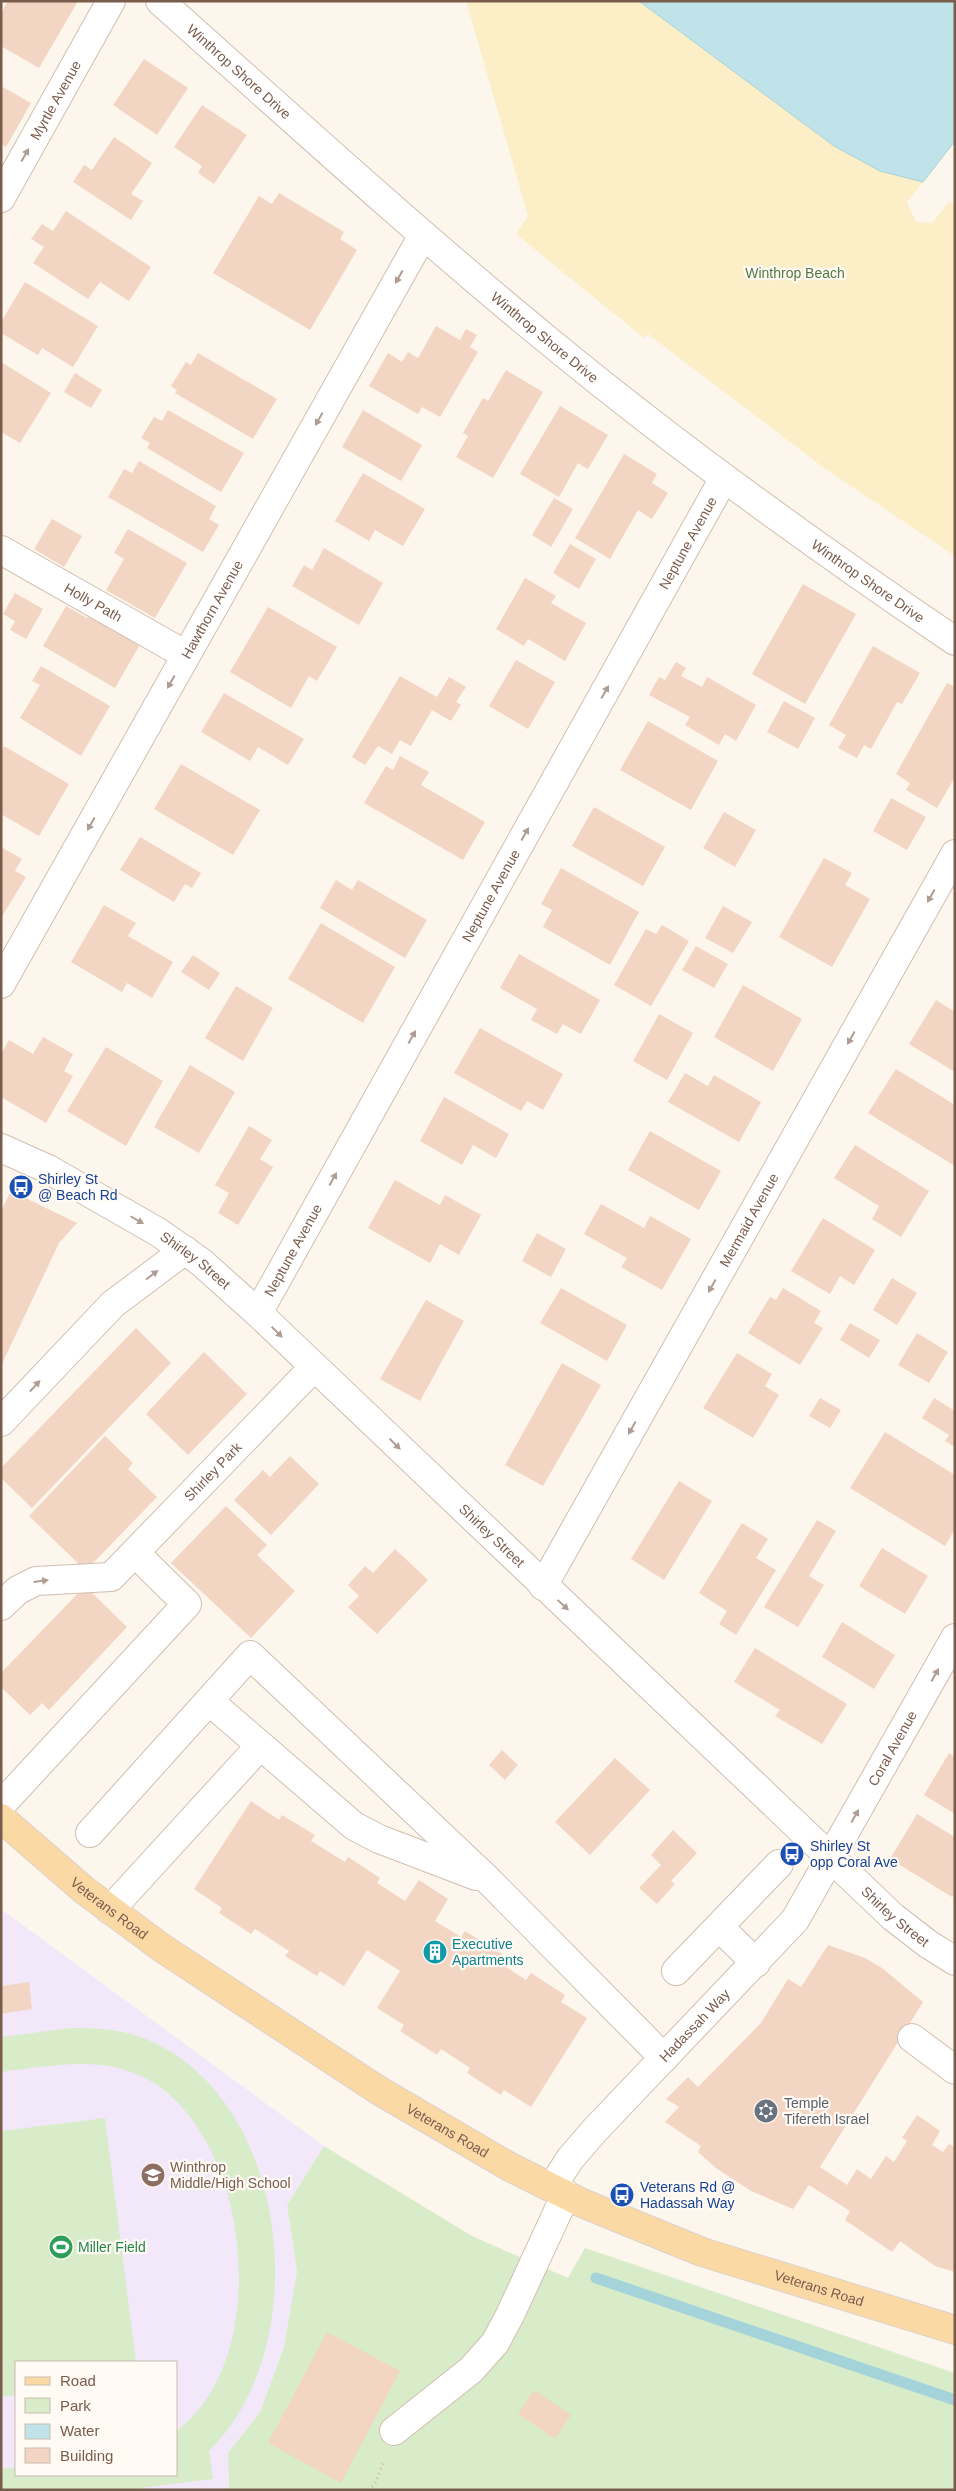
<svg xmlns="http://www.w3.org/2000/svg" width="956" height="2491" font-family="Helvetica,sans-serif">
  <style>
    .education { fill: #f3e8fa; fill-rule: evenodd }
    .green { fill: #d8ecc9 }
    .sand { fill: #fcefc7 }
    .water { fill: #bfe3e8; stroke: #a5d3da }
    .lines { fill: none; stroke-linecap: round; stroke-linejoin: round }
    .stream { stroke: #a5d3da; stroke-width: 11 }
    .building { fill: #f3d5c3 }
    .minor-casing { stroke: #d1beb0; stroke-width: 30 }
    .major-casing { stroke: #dad1cd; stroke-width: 30 }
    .path { stroke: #d9b8a5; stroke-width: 3; stroke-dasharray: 1 4; stroke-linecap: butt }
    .minor { stroke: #fff; stroke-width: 28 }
    .major { stroke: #fbd9a5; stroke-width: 28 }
    .oneway { fill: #af9d94 }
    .labels { text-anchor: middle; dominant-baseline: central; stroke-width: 4.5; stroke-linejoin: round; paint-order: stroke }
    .street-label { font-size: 14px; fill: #7a5c4d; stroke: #fffaf3 }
    .park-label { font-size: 14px; fill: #537a41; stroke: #fffaf3 }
    .transit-label { font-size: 14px; fill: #164399; stroke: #fffaf3; text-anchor: start }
    .culture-label { font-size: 14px; fill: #0d838f; stroke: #fffaf3; text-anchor: start }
    .worship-label { font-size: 14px; fill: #5b616d; stroke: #fffaf3; text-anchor: start }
    .education-label { font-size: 14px; fill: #785e54; stroke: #fffaf3; text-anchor: start }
    .leisure-label { font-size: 14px; fill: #27864d; stroke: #fffaf3; text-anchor: start }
  </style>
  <rect width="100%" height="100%" fill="#fdf6ec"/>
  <path class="education" d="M1 1909 324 2146 287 2205 297 2271 284 2347 260 2412 228 2453 229 2490H1ZM16 2362H176V2475H16Z"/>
  <path class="green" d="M71 2028C97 2028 121 2029 146 2039 292 2099 316 2347 209 2451L213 2479 125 2490H1V2469L16 2467V2475H176V2431C274 2360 252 2139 149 2080 103 2054 51 2066 1 2072V2037Z
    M105 2118 136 2362H16V2395L1 2397V2131Z
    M324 2146 472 2236 568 2278 585 2248 955 2373V2490H229L228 2453 260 2412 284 2347 297 2271 287 2205Z"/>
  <path class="sand" d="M466 1H639L834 146 880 171 923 182 907 202 916 222 932 223 950 201 955 208V556L824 468 648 334 644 338 516 234 528 216Z"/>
  <path class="water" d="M639 1H955V141L923 182 880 171 834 146Z"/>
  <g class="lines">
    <path class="stream" d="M596 2278 955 2400"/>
  </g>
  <path class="building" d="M8 1H78L39 68 1 46V13Z
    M144 59 188 88 157 135 113 105Z
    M1 86 31 103 6 147 1 144Z
    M202 105 247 135 214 184 198 173 202 166 174 147Z
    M114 137 152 163 131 194 143 201 131 220 73 182 84 165 92 170Z
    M279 193 344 232 340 239 357 250 310 330 213 273 259 196 272 204Z
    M66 211 151 267 129 301 100 282 88 299 33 263 44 247 31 239 42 224 53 231Z
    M25 282 98 326 73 367 42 348 38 355 1 333V322Z
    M436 326 460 340 466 329 477 335 470 347 478 352 440 417 422 407 418 414 369 386 388 353 402 362 408 352 418 358Z
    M198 353 277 399 253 439 175 393 177 390 171 386 186 362 191 365Z
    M1 362 51 393 20 443 1 432Z
    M506 370 543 392 493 478 456 457 468 436 463 433 483 398 488 401Z
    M75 373 102 390 91 408 64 392Z
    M560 406 608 435 588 469 578 463 559 497 520 474Z
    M168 410 244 453 221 492 147 448 150 443 141 438 154 417 162 421Z
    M363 410 422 445 401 481 342 447Z
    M624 454 657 474 652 483 668 493 652 519 638 510 610 559 575 538Z
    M139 461 216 506 209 519 219 525 203 552 108 497 124 469 132 473Z
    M363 473 425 509 403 546 375 530 369 541 335 521Z
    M554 498 573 509 551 547 532 535Z
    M52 519 82 536 64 567 34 549Z
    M128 529 187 563 155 618 106 590 124 559 114 553Z
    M570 544 596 559 579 589 553 573Z
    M324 548 383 583 359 625 292 586 304 565 312 570Z
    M525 578 556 596 551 603 586 623 565 661 528 639 524 646 496 629Z
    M803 584 856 614 805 704 752 674Z
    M15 593 43 609 26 639 10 630 15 621 3 614Z
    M66 606 87 618 92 609 143 639 115 688 43 646Z
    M268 607 337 647 317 681 309 676 291 708 230 672Z
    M873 646 920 673 902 704 897 702 871 749 864 745 857 758 838 748 846 735 829 725Z
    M516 660 555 682 528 729 489 706Z
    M676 662 686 668 681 676 702 687 707 677 756 705 736 741 725 734 719 745 685 725 690 717 649 695 659 677 665 680Z
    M41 666 110 706 81 756 20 718 40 685 32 681Z
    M400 676 437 697 449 677 466 687 456 702 461 705 451 721 432 710 411 746 400 740 392 754 378 746 365 765 352 757Z
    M947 683 955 687V777L937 808 906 790 910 783 896 774Z
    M224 693 304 739 288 765 258 747 250 761 201 732Z
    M784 701 815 718 798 749 767 732Z
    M648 721 718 761 691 810 620 770Z
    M4 746 69 784 39 836 1 814V751Z
    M400 756 429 772 421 785 485 822 463 860 364 803 386 766 393 770Z
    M181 764 260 810 233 855 154 809Z
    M891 798 926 817 907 850 873 831Z
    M594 807 665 847 643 886 572 846Z
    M724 812 756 830 735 867 703 848Z
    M140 837 201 873 192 888 185 884 174 902 120 870Z
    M1 847 22 859 15 871 26 877 1 918Z
    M824 858 852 873 845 885 870 899 832 967 779 937Z
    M561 868 639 912 610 965 543 927 552 910 541 904Z
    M336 880 352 890 358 880 427 920 405 958 320 908Z
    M104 905 136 923 128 936 173 962 152 998 127 983 122 992 71 962Z
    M723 906 752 922 733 953 705 938Z
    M321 923 395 967 363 1023 288 979Z
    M662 925 689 941 651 1006 614 985 646 929 656 934Z
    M696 946 728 964 714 988 682 970Z
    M519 954 600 1000 581 1034 563 1024 557 1034 531 1020 537 1009 500 988Z
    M193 955 220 973 209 990 181 972Z
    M743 985 802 1019 773 1071 714 1037Z
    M236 986 273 1008 243 1061 205 1038Z
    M936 1000 955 1012V1072L909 1044Z
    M659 1014 693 1033 667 1080 633 1061Z
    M480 1028 563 1074 543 1110 527 1101 521 1111 454 1073Z
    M43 1037 73 1054 64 1071 73 1076 46 1123 1 1097V1054L9 1040 33 1054Z
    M106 1047 163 1081 126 1146 67 1111Z
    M190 1065 235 1092 199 1153 154 1127Z
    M896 1069 955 1105V1166L868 1113Z
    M685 1073 708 1086 714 1075 761 1102 739 1142 668 1102Z
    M444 1097 509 1134 496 1158 473 1145 462 1165 420 1141Z
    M249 1126 272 1140 260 1159 273 1167 238 1225 218 1213 229 1193 215 1185Z
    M650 1131 721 1171 699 1210 628 1170Z
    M855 1145 929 1191 901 1237 872 1219 879 1206 834 1178Z
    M395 1180 440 1205 445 1195 481 1215 459 1255 440 1244 430 1263 368 1228Z
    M11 1191 77 1223 59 1243 1 1366V1211Z
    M601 1204 644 1228 650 1216 691 1239 662 1290 621 1267 627 1258 584 1234Z
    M823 1218 875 1250 854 1285 840 1276 830 1294 791 1271Z
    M537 1233 566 1249 551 1277 522 1261Z
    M892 1278 917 1293 897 1325 873 1310Z
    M561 1288 627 1325 607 1361 540 1323Z
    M783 1288 821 1311 814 1323 823 1328 800 1365 748 1333 770 1297 776 1300Z
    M426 1300 464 1321 420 1401 380 1379Z
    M850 1323 880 1340 869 1358 840 1340Z
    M136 1328 171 1363 32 1508 1 1478V1468Z
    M917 1333 948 1352 929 1383 898 1365Z
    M204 1352 247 1394 188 1455 146 1414Z
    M737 1353 772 1374 765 1386 779 1395 753 1438 703 1408Z
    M562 1363 601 1385 543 1486 505 1465Z
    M820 1398 841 1410 830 1428 809 1416Z
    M934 1398 955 1411V1447L945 1441 949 1435 922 1418Z
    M885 1432 955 1475V1529L945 1546 850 1488Z
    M105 1436 133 1463 128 1469 157 1497 95 1561 84 1569 29 1516Z
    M290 1456 319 1484 271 1535 234 1500 263 1470 270 1477Z
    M679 1481 712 1501 664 1580 631 1559Z
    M226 1506 267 1545 257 1555 295 1591 251 1638 171 1563Z
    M817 1520 836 1531 809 1576 824 1585 798 1627 764 1607Z
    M742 1523 768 1539 756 1558 776 1570 736 1635 719 1624 727 1611 699 1593Z
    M882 1548 928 1576 905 1614 859 1586Z
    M395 1549 428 1580 377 1634 348 1607 359 1596 348 1585 365 1566 373 1573Z
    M85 1586 127 1627 49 1710 42 1703 30 1715 1 1687V1673Z
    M842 1622 895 1655 874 1689 822 1657Z
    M755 1648 847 1704 822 1744 775 1716 780 1710 734 1682Z
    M502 1750 518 1765 505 1780 489 1765Z
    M949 1753 955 1757V1814L924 1795Z
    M615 1758 650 1790 590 1855 555 1822Z
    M251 1801 279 1820 282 1815 315 1835 311 1841 345 1862 348 1857 380 1878 377 1883 405 1901 419 1880 448 1899 435 1921 461 1937 465 1931 502 1954 497 1961 526 1980 531 1973 565 1995 561 2002 587 2018 531 2107 504 2090 501 2095 467 2073 470 2068 441 2049 437 2055 400 2031 404 2025 377 2008 400 1971 367 1950 344 1986 320 1971 317 1976 285 1956 289 1951 255 1929 251 1934 219 1913 222 1908 194 1889Z
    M917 1814 955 1837V1893L952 1897 890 1859Z
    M673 1830 697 1853 671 1881 675 1884 657 1904 639 1888 661 1865 651 1855Z
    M828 1945 865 1958 882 1968 923 2002 820 2167 847 2185 857 2169 871 2179 886 2156 894 2162 907 2141 902 2138 917 2115 940 2131 932 2145 943 2152 949 2144 955 2147V2272L935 2266 900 2241 892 2252 845 2220 850 2211 809 2185 793 2209 751 2191 716 2168 698 2152 701 2146 665 2122 679 2107 666 2099 688 2077 698 2087 761 2023 788 1979 801 1987Z
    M29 1982 32 2009 1 2014V1986Z
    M327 2332 400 2371 341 2483 268 2443Z
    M534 2390 571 2415 555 2439 518 2414Z"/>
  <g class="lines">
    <defs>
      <g id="minor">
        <path id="s1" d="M160 1C289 116 417 233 550 342 680 449 816 547 955 641"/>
        <path id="s2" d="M1 198 111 1"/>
        <path id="s3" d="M1 550 186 655"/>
        <path id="s4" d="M1 984 423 235"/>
        <path id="s5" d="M1 1148 48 1169 158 1232 201 1262 258 1313 893 1917 928 1944 955 1961"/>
        <path id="s6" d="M258 1313 724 478"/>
        <path d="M1 1422 113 1304 185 1250"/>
        <path id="s7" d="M543 1586 955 854"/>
        <path id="s8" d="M1 1606 18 1590 36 1581 111 1577 314 1367"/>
        <path d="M209 1701 354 1826 379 1839 476 1876"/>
        <path d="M1 1805 187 1604 135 1553"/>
        <path d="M90 1833 250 1655 488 1880 664 2058"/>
        <path d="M110 1910 260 1746"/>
        <path d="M719 1927 756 1963"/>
        <path d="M676 1971 779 1864"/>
        <path d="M912 2038 955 2070"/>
        <path id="s9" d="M552 2187 570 2159 595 2130 795 1920 955 1638"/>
        <path d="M394 2431 471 2370 495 2343 510 2315 566 2194"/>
      </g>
      <g id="major">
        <path id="s10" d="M1 1818 84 1890 162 1948 378 2090 510 2167 582 2203 702 2252 955 2330"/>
      </g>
    </defs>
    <use href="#minor" class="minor-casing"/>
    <use href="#major" class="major-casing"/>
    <path class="path" d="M368 2490 375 2484 384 2460"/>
    <use href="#minor" class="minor"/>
    <use href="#major" class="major"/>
  </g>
  <defs><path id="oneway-solid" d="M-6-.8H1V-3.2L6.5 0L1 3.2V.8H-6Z" transform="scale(1.25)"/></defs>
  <g class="oneway">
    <use href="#oneway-solid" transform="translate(25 155) rotate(-61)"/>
    <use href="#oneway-solid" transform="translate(399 277) rotate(119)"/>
    <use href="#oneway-solid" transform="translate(319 419) rotate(119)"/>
    <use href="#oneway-solid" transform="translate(171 682) rotate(119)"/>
    <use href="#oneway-solid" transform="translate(605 692) rotate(-61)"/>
    <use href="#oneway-solid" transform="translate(91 824) rotate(119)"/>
    <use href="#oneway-solid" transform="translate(525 834) rotate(-61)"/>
    <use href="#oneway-solid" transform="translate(931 896) rotate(119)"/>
    <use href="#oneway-solid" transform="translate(412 1037) rotate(-61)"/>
    <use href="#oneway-solid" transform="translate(851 1038) rotate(119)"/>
    <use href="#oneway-solid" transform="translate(333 1179) rotate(-61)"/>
    <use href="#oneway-solid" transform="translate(137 1220) rotate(30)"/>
    <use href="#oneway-solid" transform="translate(152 1275) rotate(-37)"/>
    <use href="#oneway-solid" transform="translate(712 1286) rotate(119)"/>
    <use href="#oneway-solid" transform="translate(277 1332) rotate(44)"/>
    <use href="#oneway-solid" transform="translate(35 1386) rotate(-47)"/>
    <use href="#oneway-solid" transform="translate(632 1428) rotate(119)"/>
    <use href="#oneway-solid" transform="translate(395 1444) rotate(44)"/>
    <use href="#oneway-solid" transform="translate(41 1581) rotate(-7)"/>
    <use href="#oneway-solid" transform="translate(563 1605) rotate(43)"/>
    <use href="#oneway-solid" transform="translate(935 1675) rotate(-61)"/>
    <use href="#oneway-solid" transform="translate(855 1816) rotate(-61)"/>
  </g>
  <defs>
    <symbol id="bus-disc" viewBox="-11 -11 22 22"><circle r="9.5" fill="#1a4fb4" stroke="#fffaf3"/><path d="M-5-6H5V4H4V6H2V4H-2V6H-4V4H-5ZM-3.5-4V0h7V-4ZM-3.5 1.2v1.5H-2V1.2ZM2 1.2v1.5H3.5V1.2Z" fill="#fff"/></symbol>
    <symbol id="building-disc" viewBox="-11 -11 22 22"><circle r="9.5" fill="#0f9aa8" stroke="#fffaf3"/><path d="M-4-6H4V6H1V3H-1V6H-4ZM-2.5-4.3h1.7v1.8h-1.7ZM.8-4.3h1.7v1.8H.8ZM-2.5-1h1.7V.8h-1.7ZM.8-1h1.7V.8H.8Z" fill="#fff"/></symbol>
    <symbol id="synagogue-disc" viewBox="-11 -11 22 22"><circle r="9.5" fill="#6b7280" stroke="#fffaf3"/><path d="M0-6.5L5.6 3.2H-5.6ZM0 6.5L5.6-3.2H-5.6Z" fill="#fff"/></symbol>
    <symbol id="school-disc" viewBox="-11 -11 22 22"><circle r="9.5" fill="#8d6e63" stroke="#fffaf3"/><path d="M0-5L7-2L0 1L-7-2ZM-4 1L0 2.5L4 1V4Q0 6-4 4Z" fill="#fff"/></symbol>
    <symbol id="stadium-disc" viewBox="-11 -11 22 22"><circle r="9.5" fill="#2e9e5b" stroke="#fffaf3"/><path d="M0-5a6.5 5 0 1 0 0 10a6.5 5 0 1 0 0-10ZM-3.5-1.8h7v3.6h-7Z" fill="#fff"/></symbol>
  </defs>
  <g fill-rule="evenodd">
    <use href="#bus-disc" x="7" y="1173" width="28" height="28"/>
    <use href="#bus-disc" x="778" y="1840" width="28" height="28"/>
    <use href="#building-disc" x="421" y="1938" width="28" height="28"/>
    <use href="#synagogue-disc" x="752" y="2097" width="28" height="28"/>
    <use href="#school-disc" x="139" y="2161" width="28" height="28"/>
    <use href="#bus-disc" x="608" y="2181" width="28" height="28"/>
    <use href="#stadium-disc" x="47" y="2233" width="28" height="28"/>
  </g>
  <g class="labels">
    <g class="street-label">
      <text stroke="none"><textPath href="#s1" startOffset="106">Winthrop Shore Drive</textPath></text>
      <text stroke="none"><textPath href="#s2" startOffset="112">Myrtle Avenue</textPath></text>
      <text stroke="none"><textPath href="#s1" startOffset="511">Winthrop Shore Drive</textPath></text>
      <text stroke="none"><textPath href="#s6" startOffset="882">Neptune Avenue</textPath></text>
      <text stroke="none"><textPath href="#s1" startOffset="916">Winthrop Shore Drive</textPath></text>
      <text stroke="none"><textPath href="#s3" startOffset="106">Holly Path</textPath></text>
      <text stroke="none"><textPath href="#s4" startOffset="430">Hawthorn Avenue</textPath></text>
      <text stroke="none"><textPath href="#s6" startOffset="478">Neptune Avenue</textPath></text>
      <text stroke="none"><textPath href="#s7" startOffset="420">Mermaid Avenue</textPath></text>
      <text stroke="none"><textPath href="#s6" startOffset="72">Neptune Avenue</textPath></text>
      <text stroke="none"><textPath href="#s5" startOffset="225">Shirley Street</textPath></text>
      <text stroke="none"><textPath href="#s8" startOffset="265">Shirley Park</textPath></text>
      <text stroke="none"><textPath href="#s5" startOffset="630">Shirley Street</textPath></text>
      <text stroke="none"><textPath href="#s9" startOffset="559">Coral Avenue</textPath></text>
      <text stroke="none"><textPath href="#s10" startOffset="141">Veterans Road</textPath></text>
      <text stroke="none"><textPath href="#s5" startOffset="1185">Shirley Street</textPath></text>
      <text stroke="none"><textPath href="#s9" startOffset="216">Hadassah Way</textPath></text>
      <text stroke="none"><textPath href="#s10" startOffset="546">Veterans Road</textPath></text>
      <text stroke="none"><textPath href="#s10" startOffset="951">Veterans Road</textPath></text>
    </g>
    <g class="park-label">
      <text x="795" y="273">Winthrop Beach</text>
    </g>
    <g class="transit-label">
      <text x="38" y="1179">Shirley St<tspan x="38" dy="16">@ Beach Rd</tspan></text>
      <text x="810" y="1846">Shirley St<tspan x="810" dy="16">opp Coral Ave</tspan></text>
      <text x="640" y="2187">Veterans Rd @<tspan x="640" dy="16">Hadassah Way</tspan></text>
    </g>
    <g class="culture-label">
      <text x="452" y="1944">Executive<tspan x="452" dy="16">Apartments</tspan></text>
    </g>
    <g class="worship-label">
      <text x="784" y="2103">Temple<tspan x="784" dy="16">Tifereth Israel</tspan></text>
    </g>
    <g class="education-label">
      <text x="170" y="2167">Winthrop<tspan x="170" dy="16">Middle/High School</tspan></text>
    </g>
    <g class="leisure-label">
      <text x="78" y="2247">Miller Field</text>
    </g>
  </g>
  <rect width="956" height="2491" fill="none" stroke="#7a5c4d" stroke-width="5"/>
  <rect x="15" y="2361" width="162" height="115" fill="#fffaf3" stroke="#cabbb1"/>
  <rect x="25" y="2377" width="25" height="8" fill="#fbd9a5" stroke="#cabbb1"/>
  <text x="60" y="2386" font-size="15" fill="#7a5c4d">Road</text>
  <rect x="25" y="2398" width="25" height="15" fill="#d8ecc9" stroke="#cabbb1"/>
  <text x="60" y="2411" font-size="15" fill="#7a5c4d">Park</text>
  <rect x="25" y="2424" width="25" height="15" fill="#bfe3e8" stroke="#cabbb1"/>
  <text x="60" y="2436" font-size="15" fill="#7a5c4d">Water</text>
  <rect x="25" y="2448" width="25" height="15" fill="#f3d5c3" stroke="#cabbb1"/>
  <text x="60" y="2461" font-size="15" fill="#7a5c4d">Building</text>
</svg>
